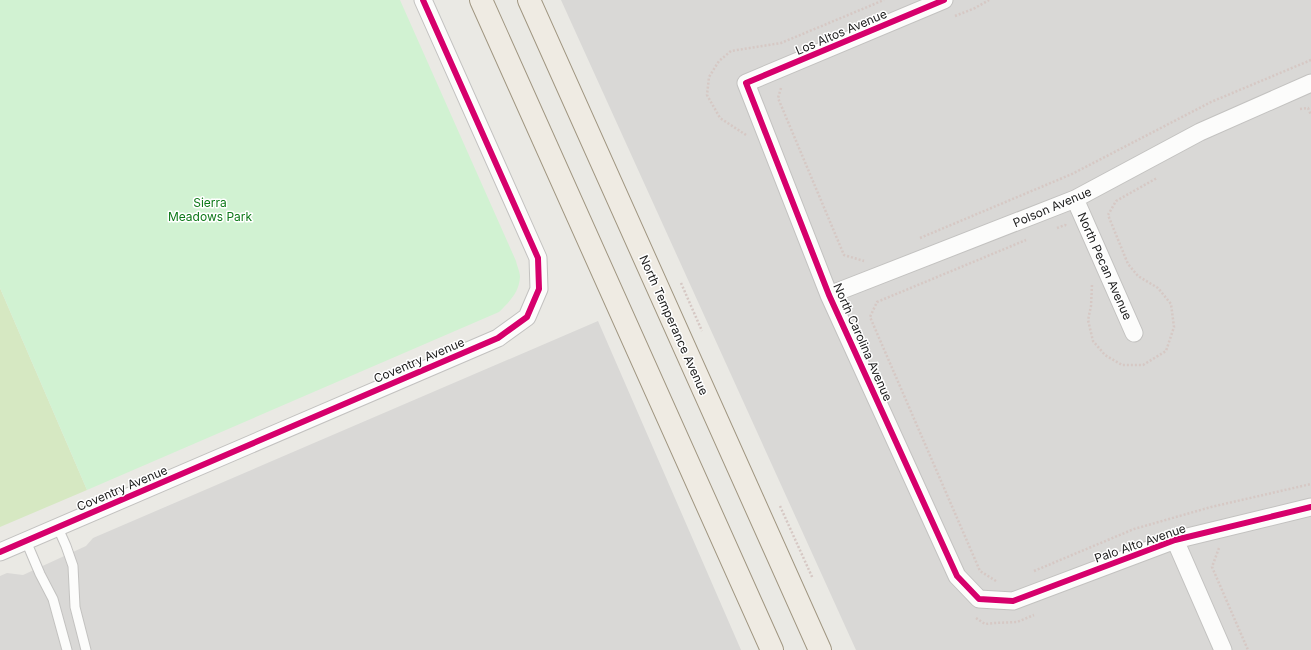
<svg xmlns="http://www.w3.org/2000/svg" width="1311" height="650" font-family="Inter,sans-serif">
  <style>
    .residential { fill: #d9d8d6 }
    .grass { fill: #d6e8c2 }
    .park { fill: #d1f2d2 }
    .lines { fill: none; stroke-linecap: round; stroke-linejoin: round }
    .service-casing { stroke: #c3c2c0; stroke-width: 11 }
    .minor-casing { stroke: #c3c2c0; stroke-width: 19 }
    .primary-casing { stroke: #a09681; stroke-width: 24 }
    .path { stroke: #d6c8c4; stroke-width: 2.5; stroke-dasharray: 2 2; stroke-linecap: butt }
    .service { stroke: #fcfcfb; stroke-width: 9 }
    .minor { stroke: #fcfcfb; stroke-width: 17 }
    .primary { stroke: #efebe3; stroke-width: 22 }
    .cycleway-casing { stroke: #fff; stroke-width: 8 }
    .cycleway { stroke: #d6006c; stroke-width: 6 }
    .labels { text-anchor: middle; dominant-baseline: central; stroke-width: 3; stroke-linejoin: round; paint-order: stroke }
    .street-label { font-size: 12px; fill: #1c1c1c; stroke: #fff }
    .park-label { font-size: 12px; fill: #0c7817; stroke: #fff }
  </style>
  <rect width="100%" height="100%" fill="#eae9e4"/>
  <path class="residential" d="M561 0H1311V650H856Z
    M598 321 741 650H0V576L7 573 23 575 86 546 93 538Z"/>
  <path class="grass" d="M0 288 87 490 0 527Z"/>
  <path class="park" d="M0 0H400L516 261C517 266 520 272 520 277 519 293 509 302 499 312L87 490 0 288Z"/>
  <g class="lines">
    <defs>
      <path id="service" d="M58 528 66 546 73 566 75 607 86 650
        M26 541 40 574 53 599 67 650"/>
      <path id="minor" d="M944 0 746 83 829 295 957 576 979 599 1013 601 1175 540 1311 507
        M1075 199 1134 333
        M829 295 1075 199 1200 132 1311 83
        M1175 540 1223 650
        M0 552 498 338 527 317 539 289 538 258 423 0"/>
      <path id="primary" d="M481 0 772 650
        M529 0 820 650"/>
    </defs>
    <use href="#service" class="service-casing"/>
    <use href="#minor" class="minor-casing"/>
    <use href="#primary" class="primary-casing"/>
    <path class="path" d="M955 16 975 8 989 0
      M781 88 778 98 844 255 864 261
      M1300 109 1308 108 1311 115
      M746 135 720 118 707 95 709 77 719 61 731 51 781 43 884 0
      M1057 228 1065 225 1067 226
      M920 238 1072 174 1211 102 1311 60
      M681 283 702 331
      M1092 285 1091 306 1088 320 1093 341 1105 355 1122 365H1143L1166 351 1174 327 1171 304 1158 288 1138 276 1128 264 1108 215 1116 201 1157 178
      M780 506 813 579
      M1219 548 1212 567 1248 650
      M1034 571 1134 529 1211 507 1311 484
      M996 581 980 571 870 317 877 302 1026 240
      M976 618 985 624 994 623 1017 622 1034 615"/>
    <use href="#service" class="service"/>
    <use href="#minor" class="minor"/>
    <use href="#primary" class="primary"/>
    <defs>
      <path id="cycleway" d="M944 0 746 83 829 295 957 576 979 599 1013 601 1175 540 1311 507
        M0 552 498 338 527 317 539 289 538 258 423 0"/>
    </defs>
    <use href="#cycleway" class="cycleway-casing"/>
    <use href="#cycleway" class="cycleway"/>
  </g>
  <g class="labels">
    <g class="street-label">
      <text transform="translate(841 32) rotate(-23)">Los Altos Avenue</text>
      <text transform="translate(1052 207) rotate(-23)">Polson Avenue</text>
      <text transform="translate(1105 266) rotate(66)">North Pecan Avenue</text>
      <text transform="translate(674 325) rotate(66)">North Temperance Avenue</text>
      <text transform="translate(863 342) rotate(66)">North Carolina Avenue</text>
      <text transform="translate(419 360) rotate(-23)">Coventry Avenue</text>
      <text transform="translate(122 488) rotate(-23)">Coventry Avenue</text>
      <text transform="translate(1140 543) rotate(-19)">Palo Alto Avenue</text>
    </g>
    <g class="park-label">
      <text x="210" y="202">Sierra<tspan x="210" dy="14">Meadows Park</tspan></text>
    </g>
  </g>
</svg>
